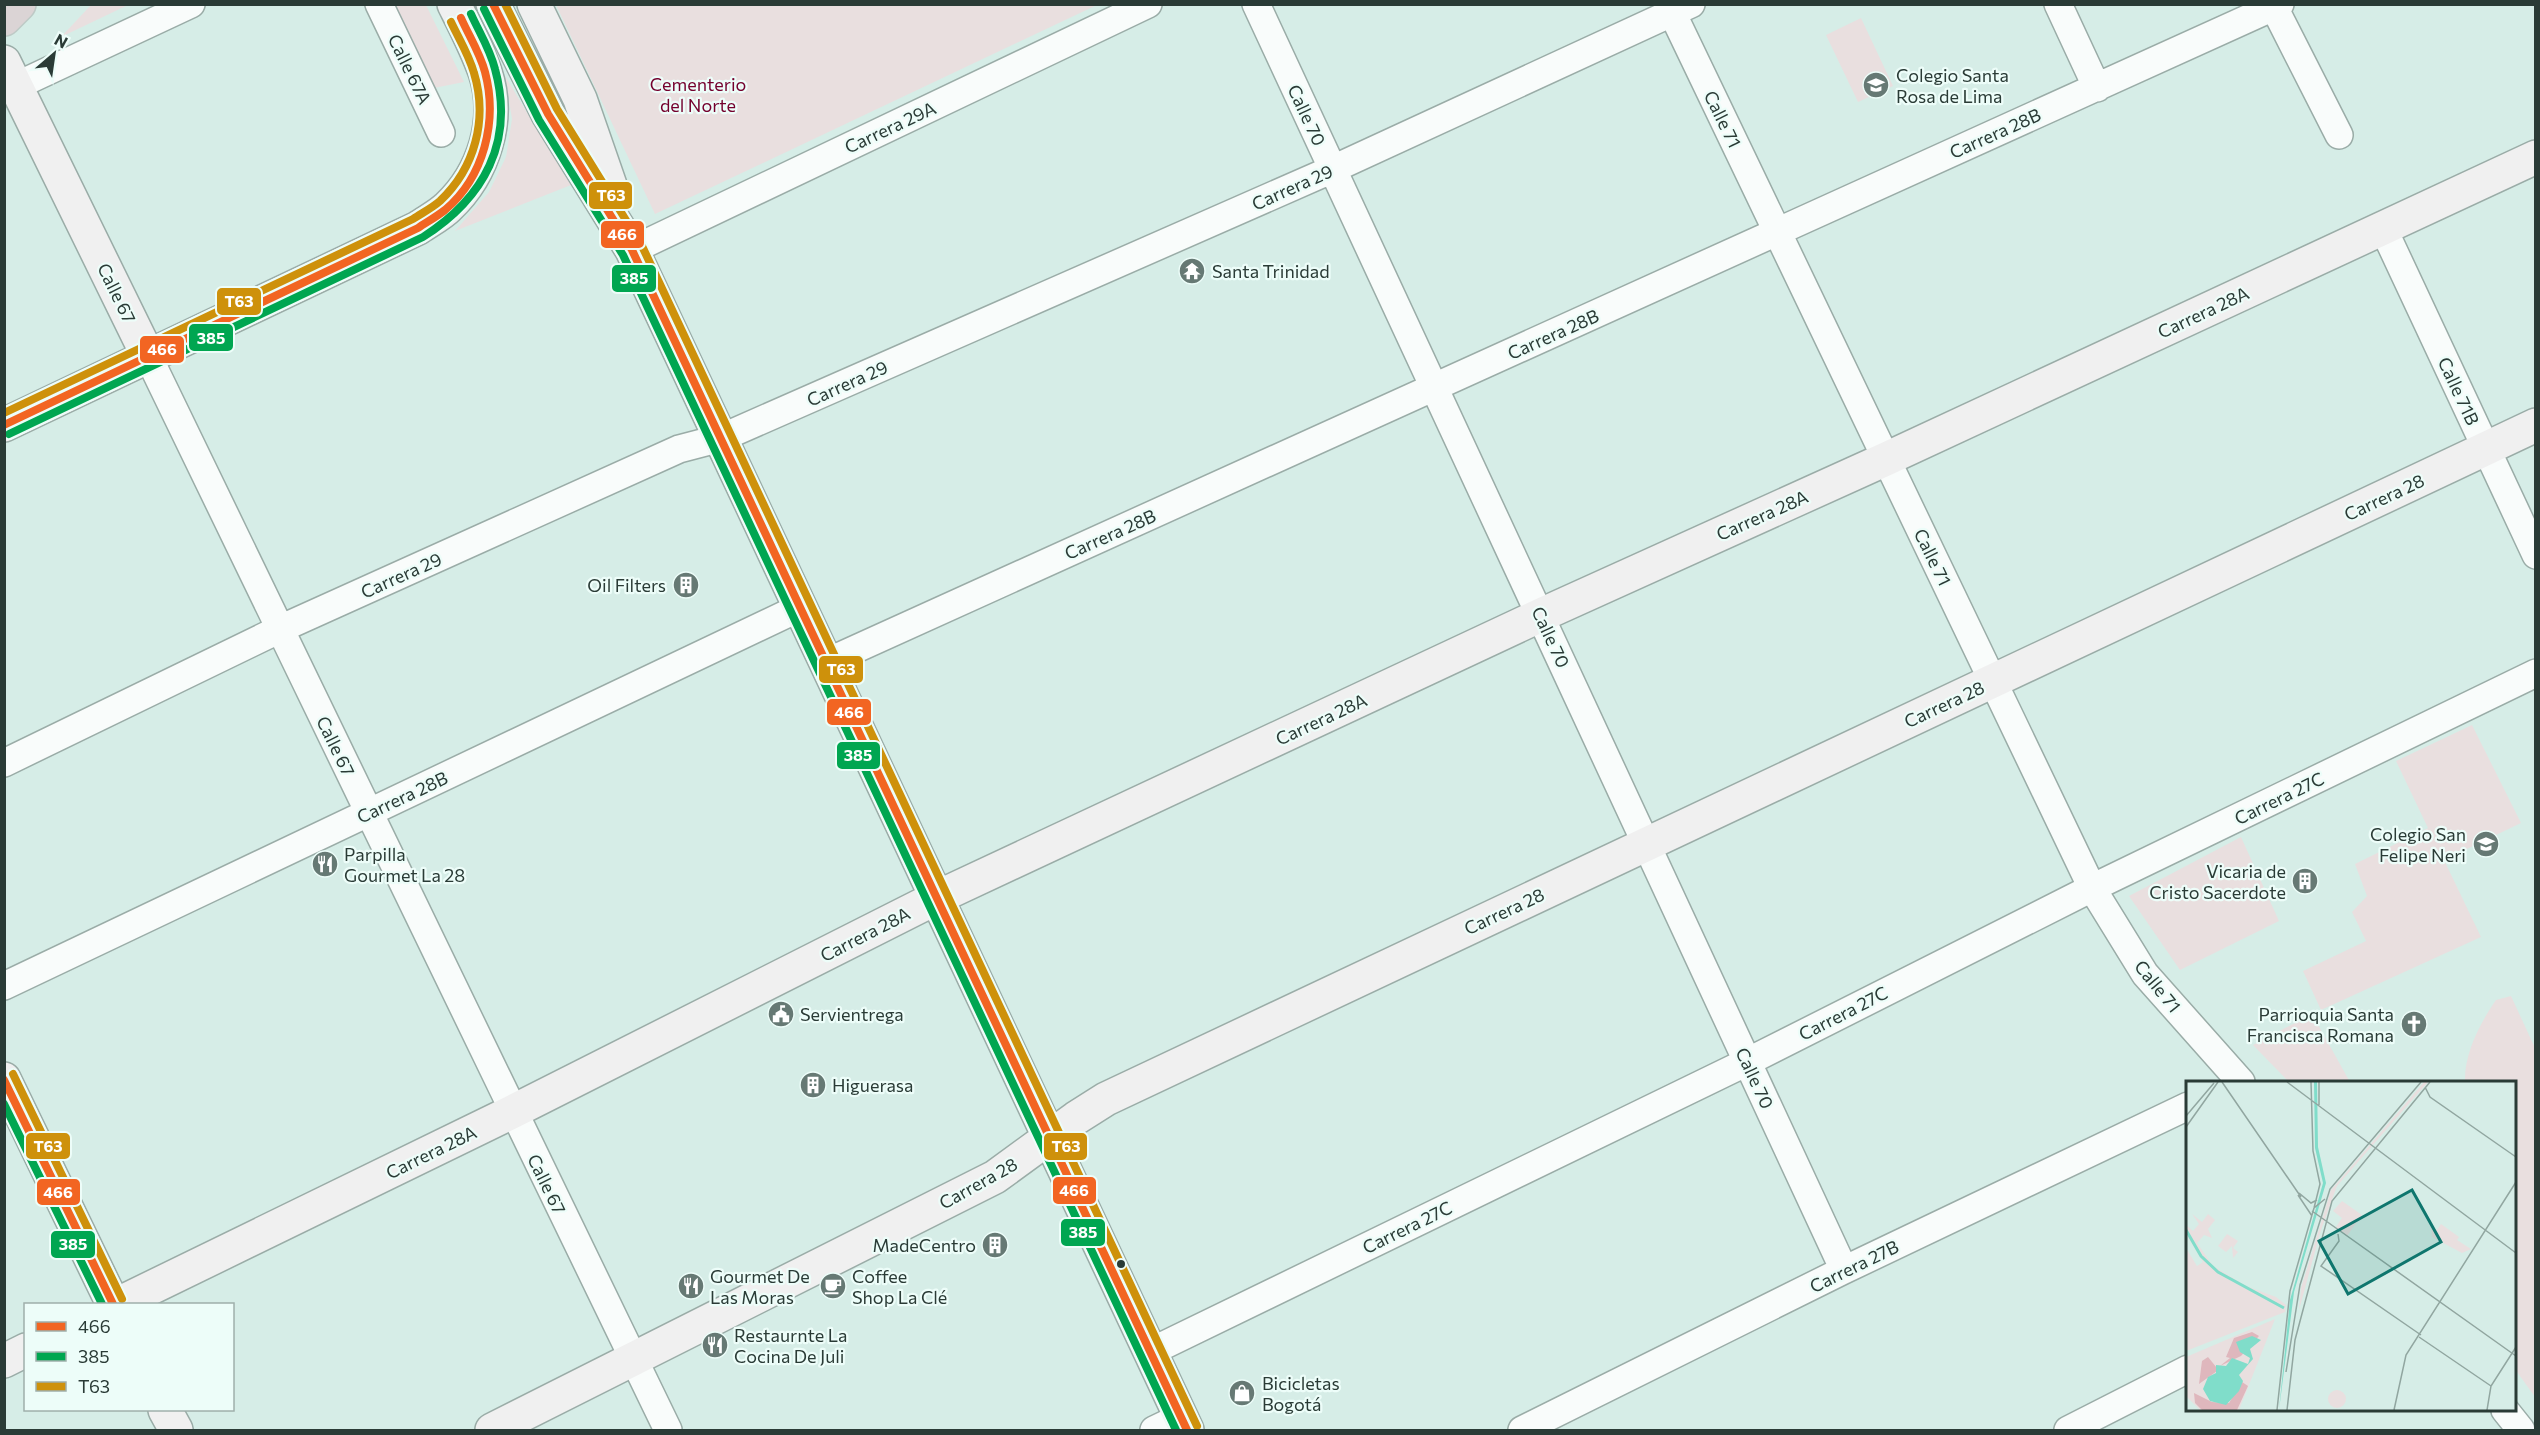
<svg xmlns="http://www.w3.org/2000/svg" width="2540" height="1435" font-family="Commissioner,sans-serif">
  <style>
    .green { fill: #e9dfdf }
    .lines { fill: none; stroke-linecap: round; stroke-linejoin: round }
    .street-casing { stroke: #9aaca7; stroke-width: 30 }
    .secondary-casing { stroke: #9aaca7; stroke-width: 36 }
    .highway-casing { stroke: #becac6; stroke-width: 36 }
    .street { stroke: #f9fcfb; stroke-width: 27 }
    .secondary { stroke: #f0f0f0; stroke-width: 33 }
    .highway { stroke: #dbd4d5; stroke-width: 33 }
    .bus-1-casing { stroke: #edfdf9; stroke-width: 12 }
    .bus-2-casing { stroke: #edfdf9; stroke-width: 12 }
    .bus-3-casing { stroke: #edfdf9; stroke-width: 12 }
    .bus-1 { stroke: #f26522; stroke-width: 8 }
    .bus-2 { stroke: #00a651; stroke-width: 8 }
    .bus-3 { stroke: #ce910b; stroke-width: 8 }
    .bus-dot { fill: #2a3b36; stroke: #edfdf9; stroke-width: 2 }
    .labels { text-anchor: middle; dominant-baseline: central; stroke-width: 4.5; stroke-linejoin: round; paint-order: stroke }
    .street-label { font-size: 18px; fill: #2a3b36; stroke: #edfdf9 }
    .poi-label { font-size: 18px; fill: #2a3b36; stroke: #edfdf9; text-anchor: start }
    .park-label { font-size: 18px; fill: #74002d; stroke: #edfdf9 }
    .inset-river { fill: none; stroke: #80ddca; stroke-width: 3 }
    .inset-road { fill: none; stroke: #91a6a0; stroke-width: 1.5 }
    .view { fill: #0f766e; fill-opacity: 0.15; stroke: #0f766e; stroke-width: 3 }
    .inset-edge { fill: none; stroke: #2a3b36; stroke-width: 3 }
    .line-badge { stroke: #edfdf9; stroke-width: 2 }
    .badge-label { font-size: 16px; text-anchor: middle; font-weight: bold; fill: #fff }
  </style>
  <rect width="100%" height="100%" fill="#d6ede7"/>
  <path class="green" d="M91 4 128 5 61 37 91 5Z
    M392 5H426L464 82 434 88Z
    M556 5H1097L655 214Z
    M1861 18 1893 86 1858 102 1826 35Z
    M505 76 571 185 455 231 489 192 506 157 512 119Z
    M2472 725 2521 823 2444 860 2481 937 2321 1010 2303 971 2366 941 2352 912 2367 896 2355 864 2428 828 2396 761Z
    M2241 837 2279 921 2180 970 2129 896Z
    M2511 996 2535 1048V1397L2515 1369 2514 1082H2465C2464 1054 2480 1023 2496 1000Z
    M2312 1014 2350 1082H2289L2253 1045Z"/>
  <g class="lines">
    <defs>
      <path id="street" d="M379 4 441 133
        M1256 4 1844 1270
        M1668 4 2092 888 2145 974 2241 1082
        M2058 4 2097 88
        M2274 7 2339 135
        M16 86 191 4
        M2383 228 2536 555
        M632 250 1148 4
        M148 356 668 1430
        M825 663 2280 4
        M4 763 280 629 679 449 721 438 1333 169 1691 4
        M4 986 799 608
        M1150 1352 1747 1062 2092 888 2536 673
        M2505 1410 2521 1430
        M1154 1430 1181 1417
        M1522 1430 1844 1270 2188 1106
        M2068 1430 2188 1369"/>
      <path id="secondary" d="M493 4 548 114 632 250 1187 1430
        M534 4 580 99 613 194
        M4 62 148 356
        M4 425 418 228C428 221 440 215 448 207 484 173 501 119 485 72 477 49 465 26 454 4
        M4 1079 113 1304
        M118 1304 512 1112 936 898 1541 615 1886 459 2536 157
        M4 1361 26 1350
        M165 1410 176 1430
        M492 1430 995 1177 1076 1118 1106 1099 2536 425"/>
      <path id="highway" d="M4 19 19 4"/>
    </defs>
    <use href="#street" class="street-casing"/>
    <use href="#secondary" class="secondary-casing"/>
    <use href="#highway" class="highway-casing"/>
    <use href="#street" class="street"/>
    <use href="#secondary" class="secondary"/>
    <use href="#highway" class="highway"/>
    <defs>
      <path id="bus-1" d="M493 4 548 114 632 250 1187 1430
        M4 425 418 228C427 222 436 217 445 210 484 177 498 121 485 72 480 53 469 36 461 18
        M4 1080 113 1304"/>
      <path id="bus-2" d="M484 9 539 120 623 255 1176 1430
        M9 434 423 237C484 198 515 142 495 69 490 49 479 32 471 14
        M4 1104 102 1304"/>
      <path id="bus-3" d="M505 4 557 109 642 246 1197 1426
        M4 413 413 219C422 213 432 208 440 201 475 168 488 119 474 73 469 55 459 39 451 22
        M13 1074 122 1299"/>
    </defs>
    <use href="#bus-1" class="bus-1-casing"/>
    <use href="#bus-2" class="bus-2-casing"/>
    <use href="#bus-3" class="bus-3-casing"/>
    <use href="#bus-1" class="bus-1"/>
    <use href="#bus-2" class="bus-2"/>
    <use href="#bus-3" class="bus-3"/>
  </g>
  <defs>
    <symbol id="school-disc" viewBox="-11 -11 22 22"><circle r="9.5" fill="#667974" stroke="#edfdf9"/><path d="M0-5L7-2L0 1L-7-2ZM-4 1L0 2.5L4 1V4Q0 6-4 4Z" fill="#fff"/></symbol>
    <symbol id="temple-disc" viewBox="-11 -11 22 22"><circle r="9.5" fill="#667974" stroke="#edfdf9"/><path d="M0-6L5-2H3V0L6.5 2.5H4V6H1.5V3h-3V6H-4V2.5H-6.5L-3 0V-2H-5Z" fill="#fff"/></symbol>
    <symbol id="building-disc" viewBox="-11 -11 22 22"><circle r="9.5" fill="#667974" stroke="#edfdf9"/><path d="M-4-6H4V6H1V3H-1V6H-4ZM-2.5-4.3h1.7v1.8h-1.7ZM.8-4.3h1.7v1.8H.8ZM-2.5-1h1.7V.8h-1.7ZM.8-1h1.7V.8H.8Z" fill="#fff"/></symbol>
    <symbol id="restaurant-disc" viewBox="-11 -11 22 22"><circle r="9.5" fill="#667974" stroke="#edfdf9"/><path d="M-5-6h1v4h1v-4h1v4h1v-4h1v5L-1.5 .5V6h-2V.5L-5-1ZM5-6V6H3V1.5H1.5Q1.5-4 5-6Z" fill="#fff"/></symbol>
    <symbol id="civic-disc" viewBox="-11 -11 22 22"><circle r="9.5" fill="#667974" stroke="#edfdf9"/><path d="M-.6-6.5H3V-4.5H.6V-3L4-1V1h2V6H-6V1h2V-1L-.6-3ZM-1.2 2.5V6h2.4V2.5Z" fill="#fff"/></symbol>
    <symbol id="church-disc" viewBox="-11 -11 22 22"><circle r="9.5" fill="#667974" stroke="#edfdf9"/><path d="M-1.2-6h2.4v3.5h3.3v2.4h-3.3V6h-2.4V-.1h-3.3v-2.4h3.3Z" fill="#fff"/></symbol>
    <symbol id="cafe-disc" viewBox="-11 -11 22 22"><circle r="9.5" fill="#667974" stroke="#edfdf9"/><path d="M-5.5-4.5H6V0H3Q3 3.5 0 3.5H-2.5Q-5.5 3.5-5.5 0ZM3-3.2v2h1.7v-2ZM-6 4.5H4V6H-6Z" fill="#fff"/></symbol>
    <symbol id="shop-disc" viewBox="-11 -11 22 22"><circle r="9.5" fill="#667974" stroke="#edfdf9"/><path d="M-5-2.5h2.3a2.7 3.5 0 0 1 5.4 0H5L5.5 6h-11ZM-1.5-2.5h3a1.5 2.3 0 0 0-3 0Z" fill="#fff"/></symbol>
  </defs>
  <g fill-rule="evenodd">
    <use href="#school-disc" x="1861" y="70" width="30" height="30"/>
    <use href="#temple-disc" x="1177" y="256" width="30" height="30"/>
    <use href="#building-disc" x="671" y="570" width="30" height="30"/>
    <use href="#school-disc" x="2471" y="829" width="30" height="30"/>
    <use href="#restaurant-disc" x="310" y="849" width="30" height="30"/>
    <use href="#building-disc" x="2290" y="866" width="30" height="30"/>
    <use href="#civic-disc" x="766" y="999" width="30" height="30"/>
    <use href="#church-disc" x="2399" y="1009" width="30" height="30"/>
    <use href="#building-disc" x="798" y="1070" width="30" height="30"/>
    <use href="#building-disc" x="980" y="1230" width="30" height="30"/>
    <use href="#restaurant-disc" x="676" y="1271" width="30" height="30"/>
    <use href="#cafe-disc" x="818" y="1271" width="30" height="30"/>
    <use href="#restaurant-disc" x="700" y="1330" width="30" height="30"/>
    <use href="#shop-disc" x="1227" y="1378" width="30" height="30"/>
  </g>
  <circle class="bus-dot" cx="1121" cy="1264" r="5"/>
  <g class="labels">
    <g class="street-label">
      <text transform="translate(410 69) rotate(64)">Calle 67A</text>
      <text transform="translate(1307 115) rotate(65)">Calle 70</text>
      <text transform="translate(1723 119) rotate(64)">Calle 71</text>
      <text transform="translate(890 127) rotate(-25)">Carrera 29A</text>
      <text transform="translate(1995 133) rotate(-24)">Carrera 28B</text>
      <text transform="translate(1292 187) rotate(-24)">Carrera 29</text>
      <text transform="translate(117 293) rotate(64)">Calle 67</text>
      <text transform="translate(2203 312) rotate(-25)">Carrera 28A</text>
      <text transform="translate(1553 334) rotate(-24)">Carrera 28B</text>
      <text transform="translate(847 383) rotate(-24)">Carrera 29</text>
      <text transform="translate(2459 391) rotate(65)">Calle 71B</text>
      <text transform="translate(2384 497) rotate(-25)">Carrera 28</text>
      <text transform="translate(1762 515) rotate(-24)">Carrera 28A</text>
      <text transform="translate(1110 534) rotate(-24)">Carrera 28B</text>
      <text transform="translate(1933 557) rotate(64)">Calle 71</text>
      <text transform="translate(401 575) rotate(-24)">Carrera 29</text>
      <text transform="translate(1551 637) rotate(65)">Calle 70</text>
      <text transform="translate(1944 704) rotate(-25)">Carrera 28</text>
      <text transform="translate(1321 719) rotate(-25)">Carrera 28A</text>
      <text transform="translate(336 746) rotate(64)">Calle 67</text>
      <text transform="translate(402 797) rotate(-25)">Carrera 28B</text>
      <text transform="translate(2279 798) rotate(-26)">Carrera 27C</text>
      <text transform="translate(1504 911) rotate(-25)">Carrera 28</text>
      <text transform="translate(865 934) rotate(-27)">Carrera 28A</text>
      <text transform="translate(2158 986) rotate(51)">Calle 71</text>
      <text transform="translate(1843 1013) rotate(-27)">Carrera 27C</text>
      <text transform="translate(1755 1078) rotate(65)">Calle 70</text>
      <text transform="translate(431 1152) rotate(-26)">Carrera 28A</text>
      <text transform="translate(978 1183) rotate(-29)">Carrera 28</text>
      <text transform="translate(547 1184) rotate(64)">Calle 67</text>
      <text transform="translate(1407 1227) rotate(-26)">Carrera 27C</text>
      <text transform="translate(1854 1266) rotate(-26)">Carrera 27B</text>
    </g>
    <g class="poi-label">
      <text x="1896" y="75">Colegio Santa<tspan x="1896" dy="21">Rosa de Lima</tspan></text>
      <text x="1212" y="271">Santa Trinidad</text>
      <text x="666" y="585" text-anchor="end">Oil Filters</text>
      <text x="2466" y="834" text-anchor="end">Colegio San<tspan x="2466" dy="21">Felipe Neri</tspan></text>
      <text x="344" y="854">Parpilla<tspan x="344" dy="21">Gourmet La 28</tspan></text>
      <text x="2286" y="871" text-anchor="end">Vicaria de<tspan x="2286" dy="21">Cristo Sacerdote</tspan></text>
      <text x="800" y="1014">Servientrega</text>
      <text x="2394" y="1014" text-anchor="end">Parrioquia Santa<tspan x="2394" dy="21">Francisca Romana</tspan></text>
      <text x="832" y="1085">Higuerasa</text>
      <text x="976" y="1245" text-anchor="end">MadeCentro</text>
      <text x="710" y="1276">Gourmet De<tspan x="710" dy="21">Las Moras</tspan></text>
      <text x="852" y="1276">Coffee<tspan x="852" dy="21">Shop La Clé</tspan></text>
      <text x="734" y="1335">Restaurnte La<tspan x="734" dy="21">Cocina De Juli</tspan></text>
      <text x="1262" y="1383">Bicicletas<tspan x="1262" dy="21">Bogotá</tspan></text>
    </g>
    <g class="park-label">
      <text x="698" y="84">Cementerio<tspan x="698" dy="21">del Norte</tspan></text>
    </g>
  </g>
  <g transform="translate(2186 1081)">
    <rect width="330" height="330" fill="#d6ede7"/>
    <path d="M238 1H242L151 105 135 149 113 229 115 207 145 109ZM156 120 176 134 161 155 150 146 156 137 147 130ZM6 133 16 141 22 133 29 139 22 148 26 157 18 154 11 162 27 185 60 205 90 216 100 224 99 231 0 270V167L11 185 17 181 0 153V144L7 150 13 143ZM255 143 273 156 271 159 285 168 276 172 246 156 245 146 251 149ZM41 153 52 160 47 167 52 171 47 177 46 165 40 171 32 165ZM89 238 53 329H14L0 315V276ZM142 318a9 9 0 1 1 18 0a9 9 0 1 1-18 0Z" fill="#e9dfdf"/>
    <path d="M66 251 73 255 55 275 34 285 44 277 40 276 48 257ZM22 276 35 292 31 290 13 303 16 280ZM56 301 62 305 51 329H16L9 322 8 312 26 321 43 322Z" fill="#dfb7bd"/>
    <path d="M128 1H131L132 66 140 102 108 211 93 329 104 219 137 102 129 67ZM66 255 75 259 64 268 67 278 53 294 57 300 53 310 40 324 24 320 17 308 22 296 30 292V284L40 285 46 277 62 283 64 277 54 271 50 261Z" fill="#80ddca"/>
    <path class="inset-river" d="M0 149 15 175 32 191 98 227"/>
    <path class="inset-road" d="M36 1 115 116M101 1 330 172M125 1 127 70 134 103 128 127M239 6 244 16 330 76M133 24V1M0 35 28 2M0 46 32 1M113 112 125 122 131 119M112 114 126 135M126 130 330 275M152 153 153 160 135 185 235 254M233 256 305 305M100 291 114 204 144 108 235 1M91 329 104 210 128 127 139 118M101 329 109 259 146 120 244 1M208 329 220 274 330 101M301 329 305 305 330 266"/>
    <path class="view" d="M226 109 255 161 162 213 133 160Z"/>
    <rect width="330" height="330" class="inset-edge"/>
  </g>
  <g class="line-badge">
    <rect x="588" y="181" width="45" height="29" rx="6" fill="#ce910b"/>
    <rect x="600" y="220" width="45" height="29" rx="6" fill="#f26522"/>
    <rect x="611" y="264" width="46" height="29" rx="6" fill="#00a651"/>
    <rect x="216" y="287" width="46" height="29" rx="6" fill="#ce910b"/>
    <rect x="188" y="323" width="46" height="29" rx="6" fill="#00a651"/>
    <rect x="139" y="335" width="46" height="29" rx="6" fill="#f26522"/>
    <rect x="818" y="655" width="46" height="29" rx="6" fill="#ce910b"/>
    <rect x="826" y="698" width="46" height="28" rx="6" fill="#f26522"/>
    <rect x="836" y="741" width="45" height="29" rx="6" fill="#00a651"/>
    <rect x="25" y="1132" width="46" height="28" rx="6" fill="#ce910b"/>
    <rect x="1043" y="1132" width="45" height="29" rx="6" fill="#ce910b"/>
    <rect x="1052" y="1176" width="45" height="29" rx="6" fill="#f26522"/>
    <rect x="36" y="1178" width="45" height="28" rx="6" fill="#f26522"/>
    <rect x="1060" y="1218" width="46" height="29" rx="6" fill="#00a651"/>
    <rect x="50" y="1230" width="46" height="29" rx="6" fill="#00a651"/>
  </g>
  <g class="badge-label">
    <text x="611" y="201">T63</text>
    <text x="622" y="240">466</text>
    <text x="634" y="284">385</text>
    <text x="239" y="307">T63</text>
    <text x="211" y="344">385</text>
    <text x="162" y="355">466</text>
    <text x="841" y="675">T63</text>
    <text x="849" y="718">466</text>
    <text x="858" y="761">385</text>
    <text x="48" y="1152">T63</text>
    <text x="1066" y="1152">T63</text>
    <text x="1074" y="1196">466</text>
    <text x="58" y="1198">466</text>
    <text x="1083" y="1238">385</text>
    <text x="73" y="1250">385</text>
  </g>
  <rect width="2540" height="1435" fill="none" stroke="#2a3b36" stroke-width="12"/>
  <rect x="24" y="1303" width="210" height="108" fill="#edfdf9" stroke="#9fafab" stroke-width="1.5"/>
  <rect x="36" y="1322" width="30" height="9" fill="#f26522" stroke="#9fafab" stroke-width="1.5"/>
  <text x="78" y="1333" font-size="18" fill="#2a3b36">466</text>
  <rect x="36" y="1352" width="30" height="9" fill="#00a651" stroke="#9fafab" stroke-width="1.5"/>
  <text x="78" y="1363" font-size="18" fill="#2a3b36">385</text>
  <rect x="36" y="1382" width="30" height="9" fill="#ce910b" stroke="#9fafab" stroke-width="1.5"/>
  <text x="78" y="1393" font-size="18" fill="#2a3b36">T63</text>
  <g transform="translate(54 54) rotate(29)" stroke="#edfdf9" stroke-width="4.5" paint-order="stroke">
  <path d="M0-4.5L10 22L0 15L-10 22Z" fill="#2a3b36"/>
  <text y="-9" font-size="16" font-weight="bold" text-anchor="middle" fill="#2a3b36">N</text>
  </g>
</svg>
